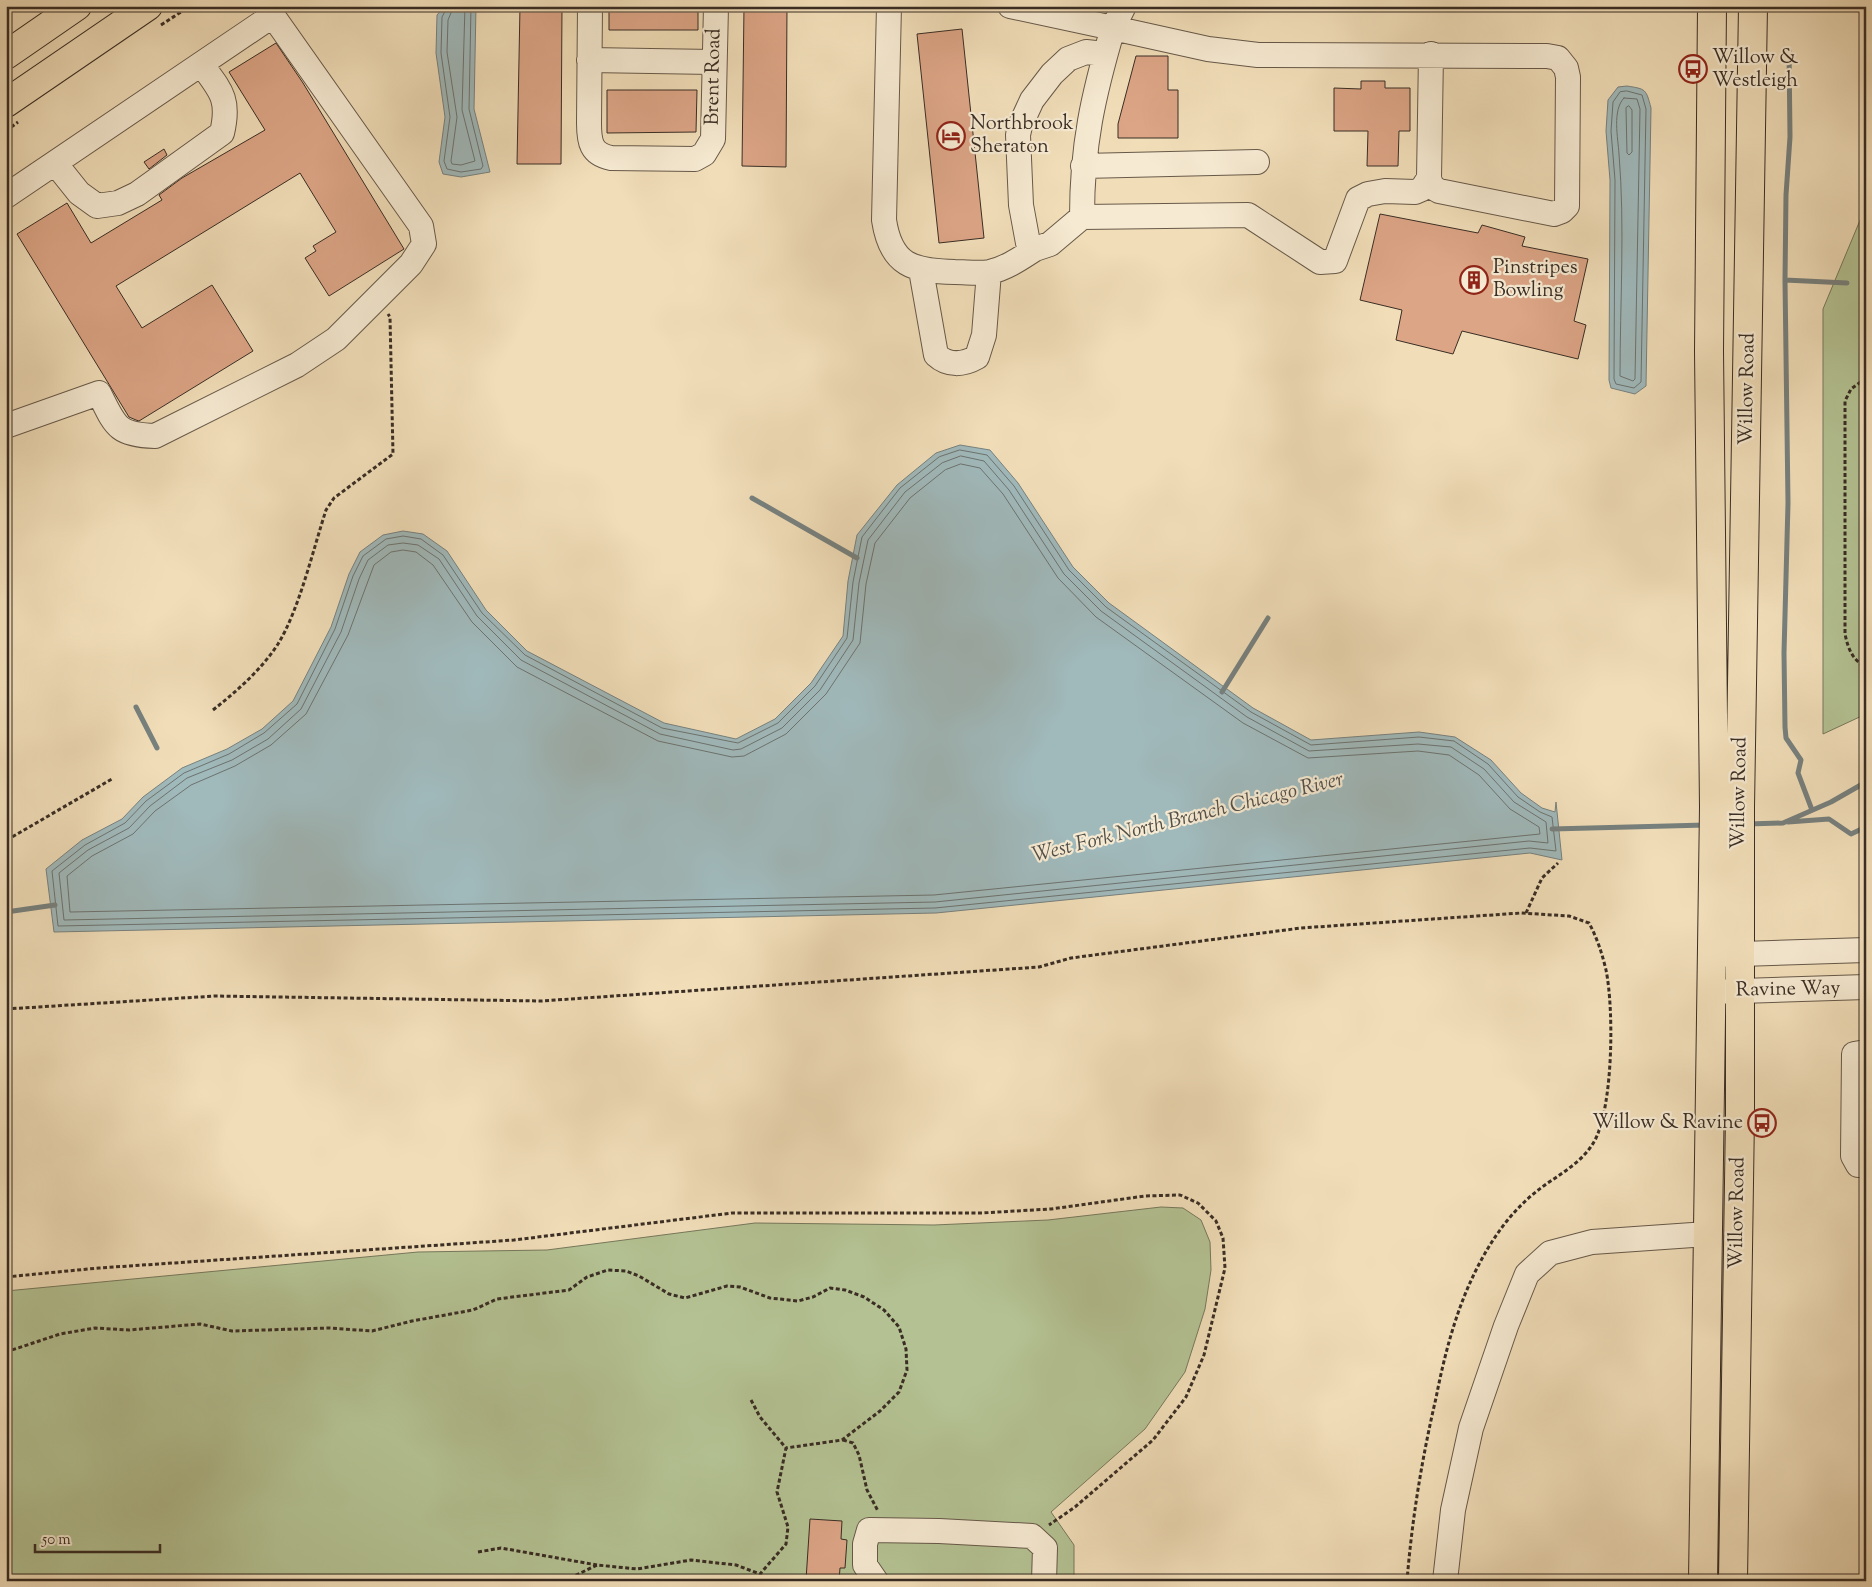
<svg xmlns="http://www.w3.org/2000/svg" width="1872" height="1587" font-family="'Sorts Mill Goudy',serif">
  <style>
    .green { fill: #b4c293; stroke: #76785c }
    .water { fill: #a0b9bb; stroke: #77817f }
    .lines { fill: none; stroke-linecap: round; stroke-linejoin: round }
    .shore { stroke: #6c7370; stroke-width: 1 }
    .stream { stroke: #77817f; stroke-width: 5 }
    .building { fill: #dca586; stroke: #392d24 }
    .minor-casing { stroke: #675949; stroke-width: 26 }
    .major-casing { stroke: #392d24; stroke-width: 30 }
    .path { stroke: #392d24; stroke-width: 3; stroke-dasharray: 4 2.5; stroke-linecap: butt }
    .minor { stroke: #f6ead2; stroke-width: 24 }
    .major { stroke: #f1deb9; stroke-width: 28 }
    .labels { text-anchor: middle; dominant-baseline: central; stroke-width: 4.5; stroke-linejoin: round; paint-order: stroke }
    .poi-label { font-size: 20px; fill: #392d24; stroke: #f6ead2; text-anchor: start }
    .street-label { font-size: 20px; fill: #392d24; stroke: #f6ead2 }
    .water-label { font-size: 21px; font-style: italic; fill: #53504a; stroke: #f6ead2 }
  </style>
  <rect width="100%" height="100%" fill="#f1deb9"/>
  <filter id="stains"><feTurbulence type="fractalNoise" baseFrequency=".004" numOctaves="4"/><feColorMatrix values="0 0 0 0 .2 0 0 0 0 .09 0 0 0 0 .02 0 0 0 .5 -.17"/></filter>
  <radialGradient id="worn" r=".72"><stop offset=".6" stop-color="#630" stop-opacity="0"/><stop offset="1" stop-color="#630" stop-opacity=".3"/></radialGradient>
  <path class="green" d="M1866 206V714L1823 734V309Z
    M1161 1207 1183 1208 1201 1220 1210 1242 1211 1270 1205 1309 1185 1372 1145 1429 1051 1512 1074 1545V1581H6V1291L418 1252 547 1250 755 1223 934 1225 1048 1220Z"/>
  <path class="water" d="M445 6H476L474 109 490 172 461 177 443 174 439 162 445 117 436 53 437 15Z
    M1627 86C1646 89 1646 89 1651 108L1646 386 1635 394 1611 388 1609 380 1610 180 1606 131 1608 100 1618 87Z
    M960 445 990 450 1018 483 1073 567 1109 603 1253 708 1311 740 1419 732 1455 737 1491 760 1521 793 1542 808 1555 812 1556 802 1562 860 1530 853 936 913 54 932 46 869 82 840 122 819 143 797 182 768 227 749 262 729 293 701 331 627 349 574 360 552 383 535 403 531 423 534 447 551 486 610 527 651 664 723 736 739 775 719 811 683 843 636 848 581 857 535 897 485 936 453Z"/>
  <g class="lines">
    <path class="shore" d="M448 6 442 17 441 53 450 117 444 161 447 169 461 172 481 169 483 166 469 109 471 6
      M454 6 448 20 447 52 457 117 451 161 452 164 461 165 475 161 462 110 465 6
      M1627 91 1642 95 1646 109 1641 382 1634 388 1616 384 1614 379 1615 180 1611 131 1613 102 1620 92Z
      M1624 98 1637 99 1640 109 1635 379 1633 381 1620 376C1620 303 1625 227 1619 154 1618 138 1612 110 1624 98Z
      M1629 106 1632 110V152L1629 155 1627 153 1626 108Z
      M960 450 987 455 1014 486 1069 570 1106 607 1251 712 1311 745 1419 737 1454 741 1488 764 1518 797 1540 812 1552 817 1556 851 1530 848 935 908 58 926 52 871 85 845 125 823 146 801 184 773 229 754 264 733 297 704 335 629 353 576 363 556 386 539 403 536 421 539 443 555 482 613 525 655 662 728 738 743 778 723 815 686 847 638 853 582 862 537 900 488 939 457Z
      M961 456 984 461 1009 490 1064 574 1101 611 1247 717 1309 751 1418 744 1451 747 1484 769 1514 802 1546 822 1548 843 1529 841 935 902 64 920 59 873 88 850 129 828 150 806 187 778 232 760 268 739 301 709 341 632 359 579 368 560 388 545 403 543 418 545 439 559 477 616 521 660 660 734 733 750 741 749 782 728 820 690 853 640 859 583 868 540 905 492 942 463Z
      M961 464 980 468 1003 494 1058 578 1096 617 1243 723 1308 758 1418 751 1449 755 1479 775 1510 809 1539 827 1540 834 934 895 70 912 67 876 92 856 133 834 155 811 191 785 235 766 271 745 306 714 348 635 374 565 391 552 403 550 416 552 433 565 472 622 517 667 658 741 732 757 744 756 786 734 826 694 860 643 866 584 875 543 910 498 945 470Z"/>
    <path class="stream" d="M1785 280 1786 195 1790 137 1789 50
      M752 498 857 558
      M1222 692 1268 618
      M136 707 157 748
      M1812 810 1798 773 1801 760 1786 738 1785 727 1784 653 1788 503 1785 280 1847 283
      M1788 822 1829 819 1851 834 1866 827
      M1747 824 1783 823 1831 802 1866 782
      M1552 829 1706 825
      M6 912 55 905"/>
  </g>
  <path class="building" d="M520 6H562L561 164H517Z
    M609 6H698V30H609Z
    M744 6H787L786 167 742 166Z
    M962 29 984 238 939 243 917 34Z
    M276 43 303 83 404 249 329 296 305 258 316 251 313 246 336 232 300 173 116 286 142 328 212 285 253 351 139 421 136 420 129 417 17 234 67 203 91 243 162 200 159 195 182 178 265 130 229 72Z
    M1136 56H1168V90H1178V138H1118V124Z
    M1361 81H1385V88H1410V131H1399L1398 166H1367L1368 131H1334V88L1361 89Z
    M607 90H697L696 132 607 133Z
    M164 149 167 155 149 169 144 162Z
    M1380 214 1478 233 1482 225 1525 237 1522 246 1588 259 1574 321 1586 325 1578 359 1462 331 1453 354 1396 340 1402 310 1360 300Z
    M810 1519 842 1521 841 1539 847 1540 845 1568H840L839 1581 806 1580Z"/>
  <g class="lines">
    <defs>
      <path id="minor" d="M590 6 589 123C589 142 591 154 611 158L695 159 704 154 713 139 716 6
        M889 6 884 220C891 266 913 271 955 272 966 272 980 274 990 272 1007 268 1021 258 1035 249
        M1010 6 1113 28
        M1113 28 1124 6
        M589 60 713 62
        M55 163 79 193 97 206 118 203 137 194 222 133C230 99 221 91 201 64
        M1083 166 1257 162
        M1429 178 1432 187 1439 191 1554 214 1562 211 1567 206 1568 77 1566 68 1558 58 1547 56 1258 55 1208 49 1113 28C1093 96 1082 145 1082 217L1248 215 1320 262 1335 261 1358 199 1368 194 1385 191 1415 192 1422 189 1429 178 1431 54
        M6 196 272 16
        M1082 217 1050 244 1035 249 1028 243 1021 205 1018 135 1020 126 1032 100 1052 74 1068 59 1086 52 1105 54
        M921 270 936 355C948 366 963 365 977 357L984 335 989 272
        M6 426 99 393C115 425 116 435 155 436L297 365 336 339 411 264 424 244 421 226 266 6
        M1710 955 1866 950
        M1710 992 1866 987
        M1866 1052 1854 1054 1853 1156 1858 1165H1866
        M876 1581 865 1565V1544L869 1530 939 1531 1032 1536 1045 1548 1044 1581
        M1445 1581 1453 1510 1471 1428 1506 1326 1527 1274 1550 1253 1592 1242 1707 1234"/>
      <path id="major" d="M6 55 77 6
        M6 103 148 6
        M1703 1581 1714 807 1709 351 1712 6
        M1733 1581 1740 1116V807L1753 6"/>
    </defs>
    <use href="#minor" class="minor-casing"/>
    <use href="#major" class="major-casing"/>
    <path class="path" d="M1682 7V6
      M161 25 190 6
      M6 131 18 122
      M1866 378 1851 389 1845 401V634C1848 648 1852 660 1866 667
      M213 710C237 691 261 670 278 644 299 610 313 550 326 510L334 498 393 454 390 317 388 314
      M6 837H12L112 779
      M1526 913 1542 878 1558 863
      M6 1009 215 996 541 1001 1039 967 1071 958 1301 928 1521 913 1569 916 1589 923C1597 938 1602 953 1606 970 1614 1009 1613 1102 1596 1138 1584 1163 1557 1175 1537 1191 1504 1217 1482 1254 1466 1292 1452 1326 1443 1362 1436 1398 1422 1458 1412 1519 1407 1581
      M6 1277 99 1268 514 1240 732 1213H982L1051 1209 1145 1196 1180 1195 1198 1203 1216 1221 1223 1238 1225 1268 1204 1355 1186 1397 1153 1440 1075 1507 1049 1525
      M6 1352 60 1334 95 1328 129 1330 200 1324 232 1331 329 1328 372 1331 412 1321 473 1310 497 1299 569 1290 587 1277 608 1270 626 1271 639 1276 669 1294 685 1298 727 1286 740 1287 770 1298 798 1301 813 1297 830 1288 845 1290 864 1297 884 1310 899 1327 906 1349 907 1370 899 1392 880 1411 842 1440 786 1448
      M751 1400 760 1417 786 1448 777 1492 788 1527 786 1544 760 1574
      M843 1440 853 1443 859 1455 867 1490 878 1511
      M478 1552 501 1548 597 1565
      M564 1581 597 1565 637 1569 691 1560 736 1565 760 1574 765 1581"/>
    <use href="#minor" class="minor"/>
    <use href="#major" class="major"/>
  </g>
  <defs>
    <symbol id="bus-ring" viewBox="-11 -11 22 22"><circle r="9.5" fill="#f6ead2" stroke="#8f2418" stroke-width="1.5"/><path d="M-5-6H5V4H4V6H2V4H-2V6H-4V4H-5ZM-3.5-4V0h7V-4ZM-3.5 1.2v1.5H-2V1.2ZM2 1.2v1.5H3.5V1.2Z" fill="#8f2418"/></symbol>
    <symbol id="hotel-ring" viewBox="-11 -11 22 22"><circle r="9.5" fill="#f6ead2" stroke="#8f2418" stroke-width="1.5"/><path d="M-6-4.5h1.5V1H6V5H4.5V3h-9V5H-6ZM-4 0a1.8 1.8 0 1 1 3.6 0ZM.5 0V-2.5h3Q6-2.5 6 0Z" fill="#8f2418"/></symbol>
    <symbol id="building-ring" viewBox="-11 -11 22 22"><circle r="9.5" fill="#f6ead2" stroke="#8f2418" stroke-width="1.5"/><path d="M-4-6H4V6H1V3H-1V6H-4ZM-2.5-4.3h1.7v1.8h-1.7ZM.8-4.3h1.7v1.8H.8ZM-2.5-1h1.7V.8h-1.7ZM.8-1h1.7V.8H.8Z" fill="#8f2418"/></symbol>
  </defs>
  <g fill-rule="evenodd">
    <use href="#bus-ring" x="1677" y="53" width="32" height="32"/>
    <use href="#hotel-ring" x="935" y="120" width="32" height="32"/>
    <use href="#building-ring" x="1458" y="264" width="32" height="32"/>
    <use href="#bus-ring" x="1746" y="1107" width="32" height="32"/>
  </g>
  <g class="labels">
    <g class="poi-label">
      <text x="1712" y="58">Willow &amp;<tspan x="1712" dy="23">Westleigh</tspan></text>
      <text x="970" y="124">Northbrook<tspan x="970" dy="23">Sheraton</tspan></text>
      <text x="1493" y="268">Pinstripes<tspan x="1493" dy="23">Bowling</tspan></text>
      <text x="1743" y="1123" text-anchor="end">Willow &amp; Ravine</text>
    </g>
    <g class="street-label">
      <text transform="translate(714 77) rotate(-89)">Brent Road</text>
      <text transform="translate(1748 389) rotate(-89)">Willow Road</text>
      <text transform="translate(1740 793) rotate(-89)">Willow Road</text>
      <text transform="translate(1788 990) rotate(-1)">Ravine Way</text>
      <text transform="translate(1738 1213) rotate(-89)">Willow Road</text>
    </g>
    <g class="water-label">
      <text transform="translate(1188 818) rotate(-14)">West Fork North Branch Chicago River</text>
    </g>
  </g>
  <rect width="1872" height="1587" fill="none" stroke="#f1deb9" stroke-width="25"/>
  <rect x="8" y="8" width="1857" height="1572" fill="none" stroke="#392d24" stroke-width="2.5"/>
  <rect x="12" y="12" width="1847" height="1562" fill="none" stroke="#392d24"/>
  <path d="M35 1544v8h125v-8" fill="none" stroke="#392d24" stroke-width="2.5"/>
  <text x="42" y="1544" font-size="15" fill="#392d24" stroke="#f6ead2" stroke-width="4" paint-order="stroke">50 m</text>
  <rect width="100%" height="100%" filter="url(#stains)"/>
  <rect width="100%" height="100%" fill="url(#worn)"/>
</svg>
